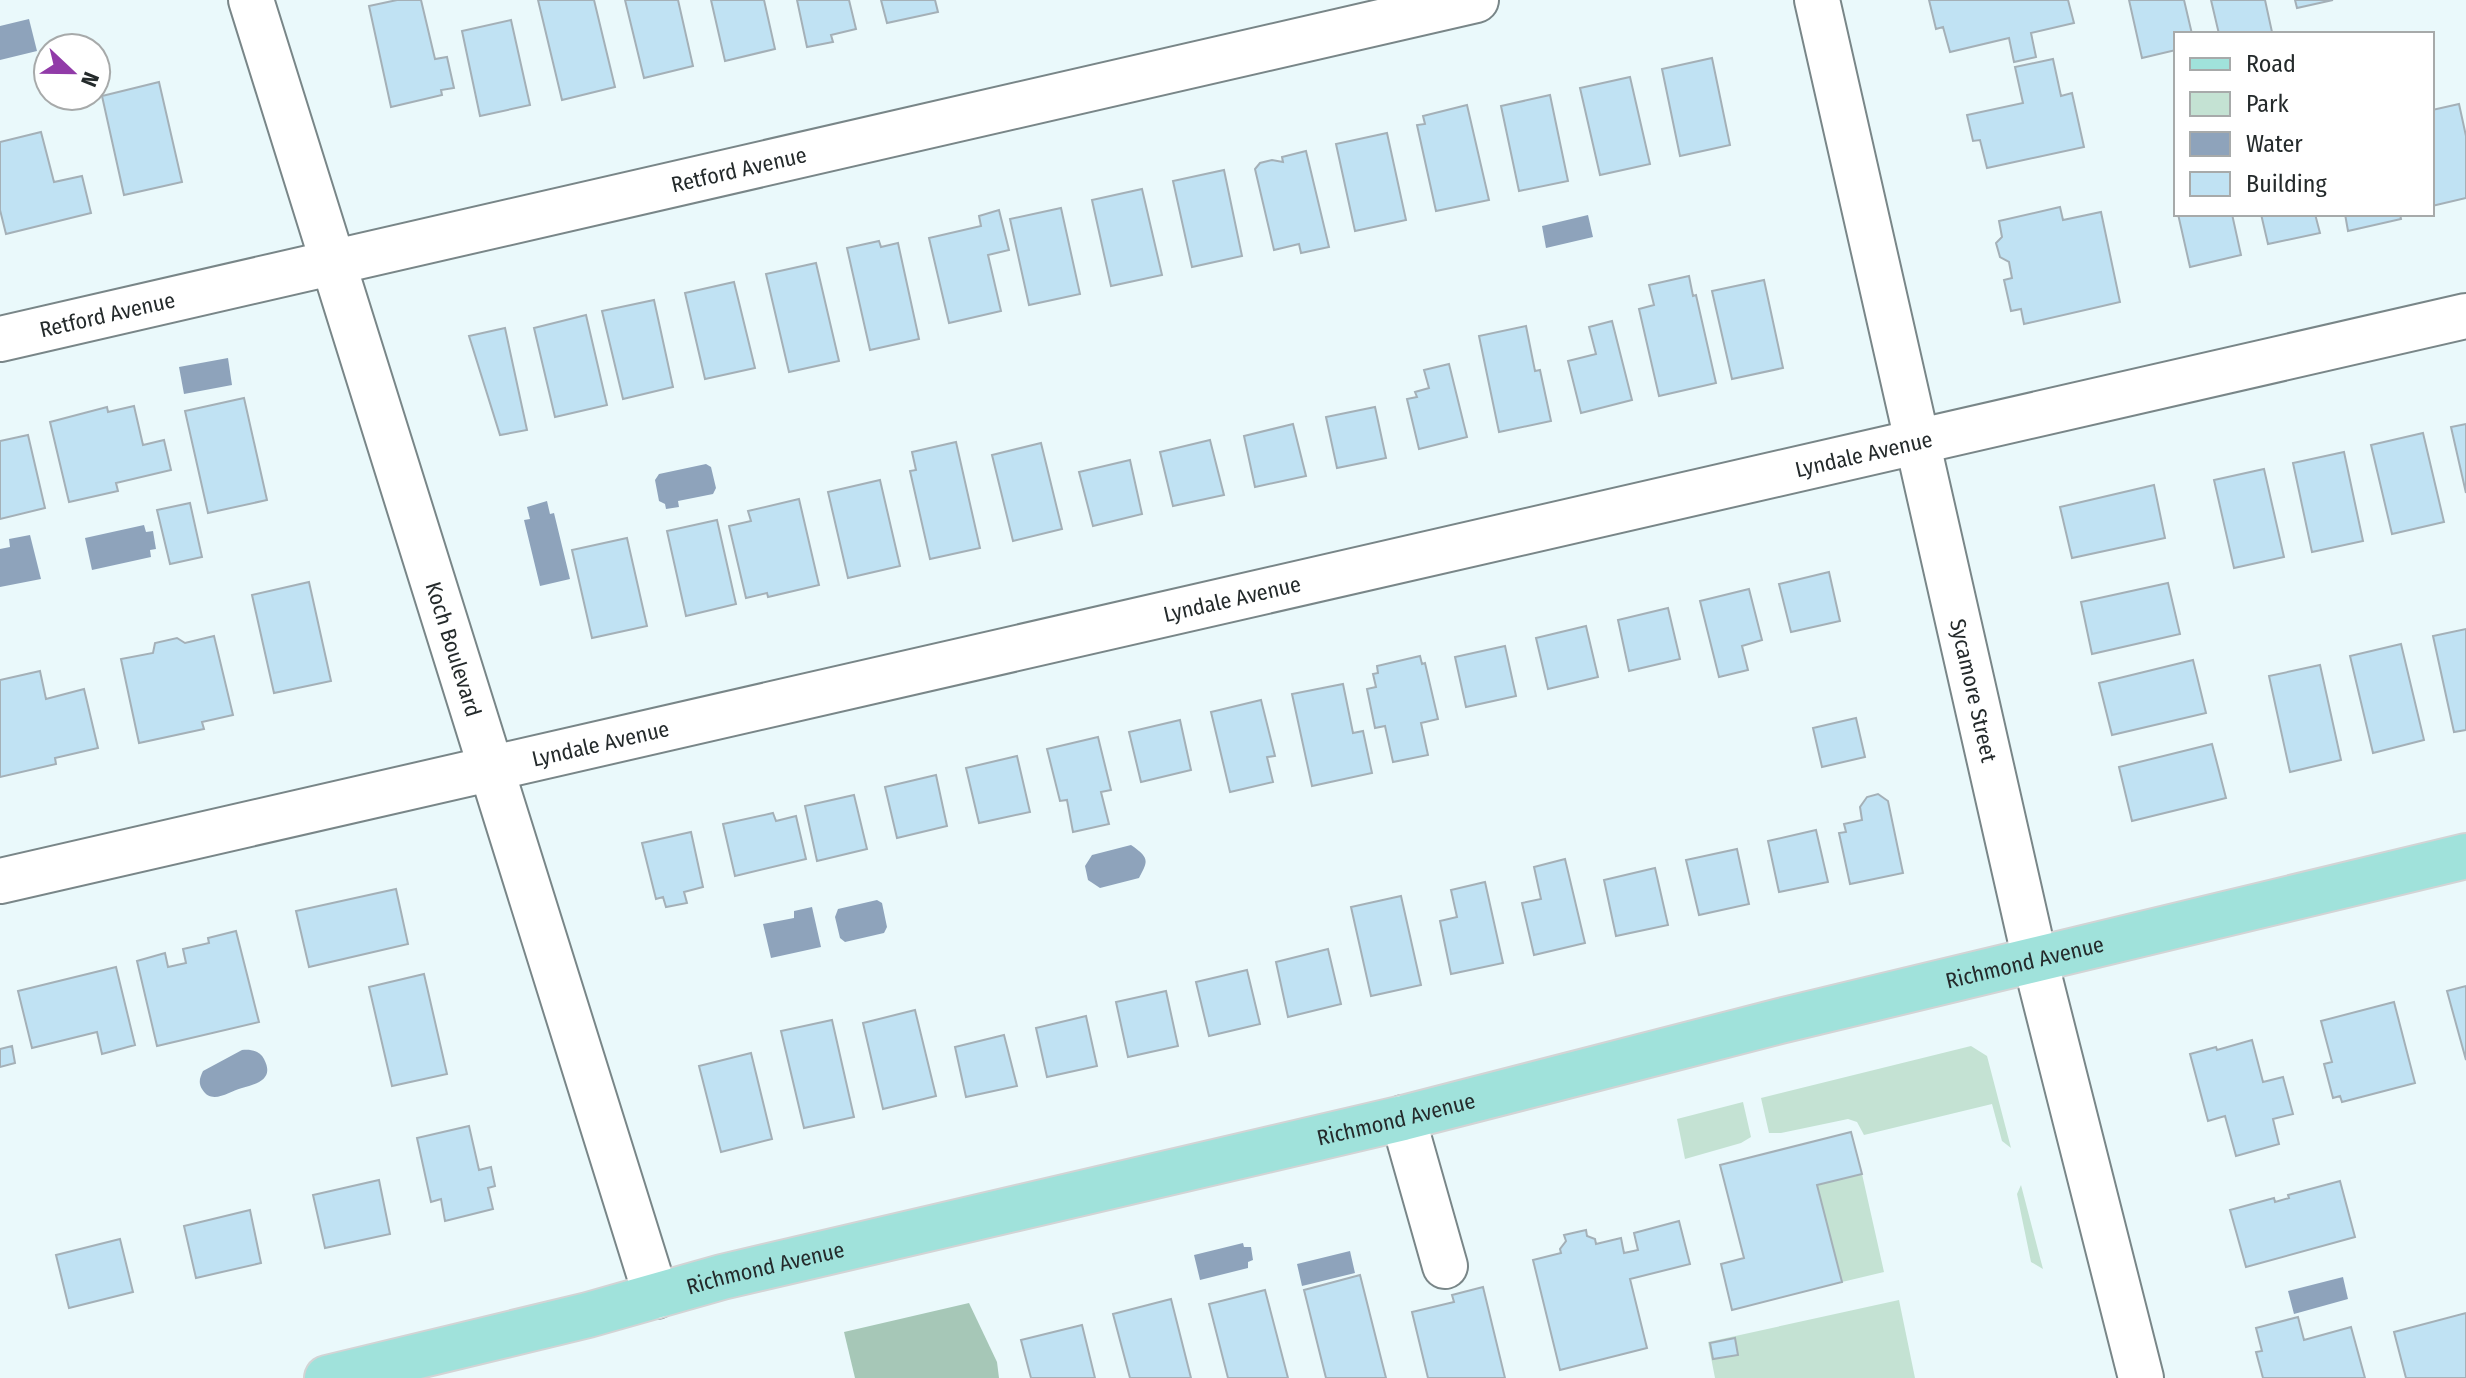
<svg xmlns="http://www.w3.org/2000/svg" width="2466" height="1378" font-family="'Fira Sans Condensed',sans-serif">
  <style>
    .green { fill: #c4e2d3 }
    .forest { fill: #a6c7b7 }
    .water { fill: #8ea3bb }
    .building { fill: #c0e2f3; stroke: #a4b0b7; stroke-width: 2 }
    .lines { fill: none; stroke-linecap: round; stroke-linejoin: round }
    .minor-casing { stroke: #798688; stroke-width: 48 }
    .major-casing { stroke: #d3d4d5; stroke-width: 48 }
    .minor { stroke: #fff; stroke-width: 44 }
    .major { stroke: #a0e2db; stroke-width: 44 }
    .labels { text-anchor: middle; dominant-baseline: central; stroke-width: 6; stroke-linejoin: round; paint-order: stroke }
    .street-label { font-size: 22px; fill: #242a2b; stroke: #fff }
  </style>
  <rect width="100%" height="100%" fill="#eaf9fb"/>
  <path class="green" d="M1971 1046 1987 1056 2011 1148 2002 1141 1992 1104 1864 1135 1857 1122 1848 1119 1781 1133H1769L1761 1098Z
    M1743 1102 1751 1137 1741 1143 1685 1159 1677 1119Z
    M1862 1174 1884 1272 1842 1282 1817 1185Z
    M2021 1185 2043 1269 2031 1262 2017 1194Z
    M1899 1300 1915 1378H1715L1708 1342Z"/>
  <path class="forest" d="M969 1303 997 1362 999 1378H855L844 1332Z"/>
  <path class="water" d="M29 19 37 51 0 60V26Z
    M1588 215 1593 237 1546 248 1542 226Z
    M228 358 232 385 184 394 179 367Z
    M706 464 711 467 716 488 713 494 678 501 679 507 666 509 665 504 659 501 655 480 659 474Z
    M547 501 550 514 554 513 570 579 540 586 524 520 530 519 527 507Z
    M144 525 146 532 153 531 156 549 150 550 151 557 92 570 85 538Z
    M30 535 41 579 0 587V549L10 547 9 539Z
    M1131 845C1150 858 1148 861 1139 878L1100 888 1088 880 1085 866 1092 855Z
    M877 900 882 903 887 927 884 933 845 942 840 938 835 917 838 909Z
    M812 907 821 947 771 958 763 924 794 918V911Z
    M242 1050C251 1049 260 1051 264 1059 275 1080 256 1084 242 1088 229 1091 212 1106 202 1089 198 1083 200 1077 203 1071Z
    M1243 1243 1244 1247H1251L1253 1260 1248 1262V1268L1200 1280 1194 1255Z
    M1350 1251 1355 1273 1302 1286 1297 1264Z
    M2343 1277 2348 1299 2294 1314 2288 1291Z"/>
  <path class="building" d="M397 0H421L435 59 447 57 454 88 441 90 442 95 391 107 369 6Z
    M538 0H594L615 87 562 100Z
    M625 0H678L693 66 644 78Z
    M711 0H764L775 49 725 61Z
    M797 0H849L856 29 831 35 833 42 807 47Z
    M881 0H935L938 12 887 23Z
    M1929 0H2068L2074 23 2031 33 2036 57 2014 62 2009 38 1950 52 1943 27 1936 29Z
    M2129 0H2184L2192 34H2176V50L2142 58Z
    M2211 0H2265L2272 32 2219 34Z
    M2295 0H2333L2297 8Z
    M511 20 530 105 480 116 462 31Z
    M1712 58 1730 145 1680 156 1662 69Z
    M2053 59 2061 96 2072 93 2084 147 1987 168 1980 140 1973 141 1967 115 2023 103 2015 67Z
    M1630 77 1650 164 1600 175 1580 88Z
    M159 82 182 182 124 195 102 96Z
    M1550 95 1568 181 1519 191 1501 106Z
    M2459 104 2466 136V198L2432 206V110Z
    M1467 105 1489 200 1436 211 1417 125 1425 124 1423 116Z
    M41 132 54 182 82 176 91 213 6 234 0 210V142Z
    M1387 133 1406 220 1355 231 1336 144Z
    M1306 151 1329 247 1301 253 1299 244 1274 250 1255 169 1260 163 1272 160 1283 162 1282 157Z
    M1224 170 1242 256 1192 267 1173 181Z
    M1142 189 1162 275 1111 286 1092 200Z
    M2060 207 2063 220 2101 212 2120 302 2024 324 2021 309 2011 311 2004 280 2012 278 2009 262 2000 257 1996 243 2002 237 1999 221Z
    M1061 208 1080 294 1029 305 1010 219Z
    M999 210 1009 250 988 255 1001 311 949 323 929 238 981 226 979 216Z
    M2178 214H2232L2241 255 2190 267Z
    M2261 214H2315L2320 233 2268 244Z
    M2345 214H2400L2401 219 2348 231Z
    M879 241 881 247 898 243 919 339 870 350 847 248Z
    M816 263 839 361 789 372 766 274Z
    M1689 276 1693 296 1696 295 1716 383 1659 396 1639 309 1654 305 1649 285Z
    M1764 280 1783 368 1732 379 1712 291Z
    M734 282 755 368 705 379 685 293Z
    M654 300 673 387 623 399 602 311Z
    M586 315 607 405 555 417 534 328Z
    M1612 321 1632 400 1581 413 1568 361 1596 354 1589 327Z
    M1526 326 1535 371 1540 370 1551 421 1499 432 1479 336Z
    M505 328 527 430 500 435 469 336Z
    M1449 364 1467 437 1419 449 1407 399 1417 397 1415 392 1429 388 1424 370Z
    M244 398 267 500 208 513 185 411Z
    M134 406 143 445 164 440 171 470 116 483 118 491 69 502 50 422 107 407 108 412Z
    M1375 407 1386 458 1337 468 1326 417Z
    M1293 424 1306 476 1255 487 1244 436Z
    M2466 424V493L2451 427Z
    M2423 433 2444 522 2392 534 2371 445Z
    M28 435 45 508 0 519V441Z
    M1210 440 1224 495 1173 506 1160 452Z
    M956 442 980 548 930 559 910 471 916 470 912 452Z
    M1041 443 1062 529 1013 541 992 455Z
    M2344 452 2363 541 2312 552 2293 463Z
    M1130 460 1142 514 1093 526 1079 472Z
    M2264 469 2284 557 2234 568 2214 480Z
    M880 480 900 566 848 578 828 492Z
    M2154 485 2165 538 2072 558 2060 507Z
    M799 499 819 585 768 597 767 593 746 598 729 526 751 521 748 511Z
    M190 503 202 557 170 564 157 510Z
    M717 520 736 604 686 616 667 531Z
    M627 538 647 626 592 638 572 550Z
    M1829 572 1840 621 1791 632 1779 584Z
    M309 582 331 681 274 693 252 595Z
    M2168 583 2180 634 2092 654 2081 602Z
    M1749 589 1762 640 1742 646 1748 670 1719 677 1700 601Z
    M1668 608 1680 659 1629 671 1618 620Z
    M1586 626 1598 677 1548 689 1536 638Z
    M2466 629V730L2454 732 2433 636Z
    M214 636 233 715 202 722 204 729 139 743 121 659 153 653 155 643 177 638 185 643Z
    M2401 644 2424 740 2373 753 2350 656Z
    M1505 646 1516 696 1466 707 1455 657Z
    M1420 656 1422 664 1425 663 1438 719 1421 723 1428 755 1393 762 1385 726 1375 728 1367 689 1376 687 1373 674 1378 673 1377 666Z
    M2193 660 2206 713 2112 735 2099 683Z
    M2320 665 2341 760 2290 772 2269 676Z
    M40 671 46 699 84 689 98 748 55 758 56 764 0 777V680Z
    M1343 684 1353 733 1363 731 1372 773 1312 786 1292 694Z
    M1261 700 1275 756 1267 757 1273 782 1230 792 1211 712Z
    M1856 718 1865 757 1822 767 1813 728Z
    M1180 720 1191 770 1141 782 1129 732Z
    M1098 737 1111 790 1101 792 1109 824 1073 832 1067 800 1060 801 1047 749Z
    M2212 744 2226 798 2132 821 2119 767Z
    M1017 756 1030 812 979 823 966 768Z
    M936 775 947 826 897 838 885 787Z
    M1878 794 1888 801 1903 873 1850 884 1839 833 1846 832 1844 824 1862 820 1860 807 1867 797Z
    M854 795 867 849 817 861 805 806Z
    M773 813 776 821 796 816 806 859 735 876 723 824Z
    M1816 830 1828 882 1779 892 1768 841Z
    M691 832 703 887 684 892 687 903 666 907 663 897 656 899 642 843Z
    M1737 849 1749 904 1699 915 1686 860Z
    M1565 859 1585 943 1534 955 1522 903 1541 899 1534 867Z
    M1655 868 1668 925 1616 936 1604 880Z
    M1485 882 1503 963 1451 974 1440 921 1457 917 1451 890Z
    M396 889 408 944 309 967 296 911Z
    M1401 896 1421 985 1371 996 1351 907Z
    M236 931 259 1022 157 1046 137 961 165 953 168 967 186 963 183 949 209 943 208 938Z
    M1328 949 1341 1004 1288 1017 1276 962Z
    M116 967 135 1045 102 1054 97 1032 32 1048 18 991Z
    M1247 970 1260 1024 1209 1036 1196 982Z
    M424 974 447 1074 392 1086 369 987Z
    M2466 986V1060L2447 991Z
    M1166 991 1178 1046 1128 1057 1116 1002Z
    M2394 1002 2415 1083 2342 1102 2340 1096 2333 1098 2324 1064 2332 1062 2321 1021Z
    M915 1010 936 1096 883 1109 863 1023Z
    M1086 1016 1097 1066 1047 1077 1036 1028Z
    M832 1020 854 1117 804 1128 781 1031Z
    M1004 1035 1017 1086 966 1097 955 1047Z
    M2252 1040 2263 1082 2283 1077 2293 1114 2273 1119 2279 1144 2236 1156 2225 1116 2208 1121 2190 1054 2216 1047 2217 1050Z
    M12 1046 15 1063 0 1067V1049Z
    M751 1053 772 1139 721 1152 699 1066Z
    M469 1126 479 1170 491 1167 495 1186 488 1188 493 1209 445 1221 441 1199 431 1202 417 1138Z
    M1851 1132 1862 1174 1817 1185 1842 1282 1732 1310 1721 1264 1744 1258 1720 1165Z
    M379 1180 390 1234 325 1248 313 1195Z
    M2340 1181 2355 1237 2246 1267 2230 1210 2274 1198 2275 1202 2289 1198 2288 1195Z
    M250 1210 261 1263 196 1278 184 1226Z
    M1679 1221 1690 1264 1630 1279 1647 1348 1560 1370 1533 1260 1561 1253 1560 1249 1566 1241 1564 1235 1586 1230 1587 1236 1595 1239 1596 1244 1621 1238 1624 1253 1638 1250 1634 1233Z
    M120 1239 133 1292 69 1308 56 1255Z
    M1360 1275 1386 1378H1326L1304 1290Z
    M1483 1287 1505 1378H1428L1412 1312 1454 1302 1452 1295Z
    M1265 1290 1288 1378H1228L1209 1304Z
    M1171 1299 1191 1378H1130L1113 1314Z
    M2466 1313V1378H2406L2394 1332Z
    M2298 1317 2304 1340 2351 1327 2365 1378H2263L2256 1352 2262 1351 2256 1328Z
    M1082 1325 1095 1378H1031L1021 1340Z
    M1735 1338 1738 1355 1713 1359 1710 1343Z"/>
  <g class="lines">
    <defs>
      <g id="minor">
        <path id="s1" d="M251 0 656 1296"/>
        <path id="s2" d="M1817 0 2035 960 2141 1378"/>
        <path id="s3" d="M0 339 1476 0"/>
        <path id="s4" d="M0 881 2466 316"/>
        <path d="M1403 1118 1445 1266"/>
      </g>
      <g id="major">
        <path id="s5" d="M327 1378 588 1315 722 1277 1403 1118 1780 1021 2466 856"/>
      </g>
    </defs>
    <use href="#minor" class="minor-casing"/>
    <use href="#major" class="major-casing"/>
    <use href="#minor" class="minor"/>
    <use href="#major" class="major"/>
  </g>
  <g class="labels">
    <g class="street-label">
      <text stroke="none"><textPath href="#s3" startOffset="758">Retford Avenue</textPath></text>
      <text stroke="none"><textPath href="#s3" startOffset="110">Retford Avenue</textPath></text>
      <text stroke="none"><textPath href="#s4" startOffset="1912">Lyndale Avenue</textPath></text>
      <text stroke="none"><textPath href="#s4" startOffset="1264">Lyndale Avenue</textPath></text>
      <text stroke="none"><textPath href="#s1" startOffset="680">Koch Boulevard</textPath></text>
      <text stroke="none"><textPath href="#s2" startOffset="708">Sycamore Street</textPath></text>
      <text stroke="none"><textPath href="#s4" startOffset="616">Lyndale Avenue</textPath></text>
      <text stroke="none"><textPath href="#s5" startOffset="1748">Richmond Avenue</textPath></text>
      <text stroke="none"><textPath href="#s5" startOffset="1100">Richmond Avenue</textPath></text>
      <text stroke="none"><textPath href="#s5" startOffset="452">Richmond Avenue</textPath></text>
    </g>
  </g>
  <rect x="2174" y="32" width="260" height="184" fill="#ffffff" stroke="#a7aaaa" stroke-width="2"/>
  <rect x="2190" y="58" width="40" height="12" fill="#a0e2db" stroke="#a7aaaa" stroke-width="2"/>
  <text x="2246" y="72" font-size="24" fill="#242a2b">Road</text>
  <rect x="2190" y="92" width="40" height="24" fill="#c4e2d3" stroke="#a7aaaa" stroke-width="2"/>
  <text x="2246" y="112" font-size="24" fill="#242a2b">Park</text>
  <rect x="2190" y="132" width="40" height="24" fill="#8ea3bb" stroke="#a7aaaa" stroke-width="2"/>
  <text x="2246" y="152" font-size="24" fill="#242a2b">Water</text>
  <rect x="2190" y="172" width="40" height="24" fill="#c0e2f3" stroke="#a7aaaa" stroke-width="2"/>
  <text x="2246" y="192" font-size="24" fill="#242a2b">Building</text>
  <g transform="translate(72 72) rotate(112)"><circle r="38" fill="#ffffff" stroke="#a7aaaa" stroke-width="2"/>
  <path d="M0-6L14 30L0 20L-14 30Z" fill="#913ba8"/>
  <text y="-12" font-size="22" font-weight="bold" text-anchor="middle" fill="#242a2b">N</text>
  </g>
</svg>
